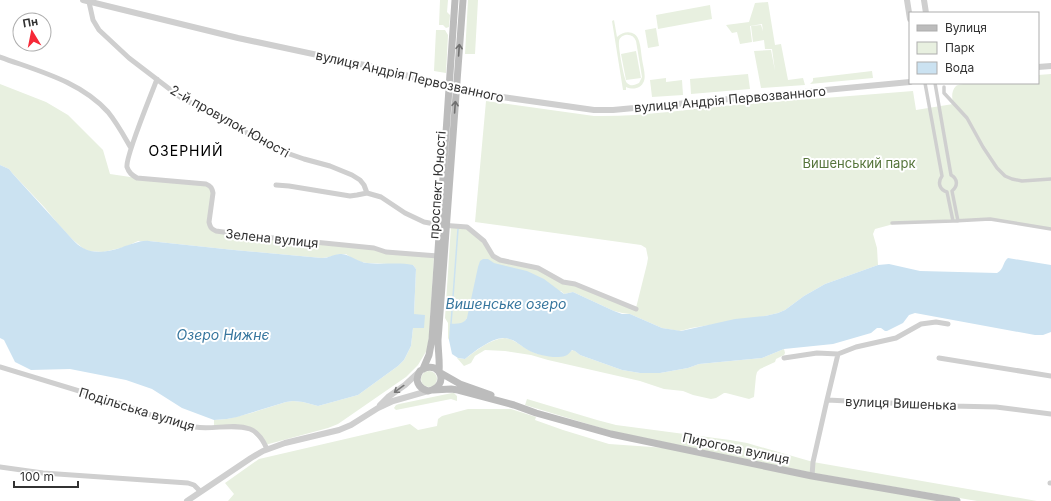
<svg xmlns="http://www.w3.org/2000/svg" width="1051" height="501" font-family="Inter,sans-serif">
  <style>
    .green { fill: #e8f0e0; fill-rule: evenodd }
    .water { fill: #cbe2f1 }
    .lines { fill: none; stroke-linecap: round; stroke-linejoin: round }
    .stream { stroke: #cbe2f1; stroke-width: 1.5 }
    .pedestrian { stroke: #cfcfcf; stroke-width: 3.5 }
    .minor { stroke: #cfcfcf; stroke-width: 5 }
    .tertiary { stroke: #cfcfcf; stroke-width: 6 }
    .secondary { stroke: #bcbcbc; stroke-width: 7 }
    .oneway { stroke: #707070 }
    .oneway2 { stroke: #797979 }
    .labels { text-anchor: middle; dominant-baseline: central; stroke-width: 4; stroke-linejoin: round; paint-order: stroke }
    .street-label { font-size: 13px; fill: #323232; stroke: #fff }
    .park-label { font-size: 13px; fill: #55743a; stroke: #fff }
    .neighbourhood-label { font-size: 14px; letter-spacing: 1px; fill: #000; stroke: #fff }
    .water-label { font-size: 14px; font-style: italic; fill: #37769e; stroke: #fff }
  </style>
  <rect width="100%" height="100%" fill="#fff"/>
  <path class="green" d="M440 0H448L447 12 450 15 449 27 446 28 443 25H439Z
    M468 0H478L475 54H465Z
    M768 2 775 45 781 44 788 80 803 78 805 85 761 88 754 51 771 50 775 71 772 49H765L764 40 753 42 751 26 761 25 763 31 762 24 750 26 752 42 740 44 737 32 732 33 726 25 749 22 755 3Z
    M710 5 712 19 658 29 656 15Z
    M614 20 617 37C624 30 636 30 639 41 641 47 641 53 642 59 643 66 646 75 644 81 641 89 633 90 626 87V90H623L612 21ZM625 35C630 34 634 36 636 41L642 77 639 83C635 85 631 87 627 83 624 80 618 46 619 42 619 38 622 36 625 35Z
    M656 28 659 46 648 48 645 30Z
    M436 30H445L448 35 446 73 434 71Z
    M636 51 641 78 626 80 621 54Z
    M872 71 873 78 810 84 813 81V78Z
    M748 74 750 89 691 94 690 79Z
    M1051 74V229L993 219 901 222 875 229 873 234 877 248 878 265 825 284 804 296 785 310 778 313 765 316 691 328 684 330 679 331 662 328 630 314 622 313 614 311 573 292 564 294 561 291 467 318 465 321 463 323 461 332 449 340 448 338V323L445 318 451 226H465L484 241 493 256 533 266 556 277 636 308 647 264 648 258 646 248 641 245 475 222 486 101 594 116C641 117 687 109 734 105 793 100 853 96 913 91L916 110 953 104C952 98 951 91 956 86 963 81 1025 83 1038 83V75Z
    M666 78V82L682 80 683 95 652 97 650 80Z
    M0 84 46 102 68 115 103 150 110 174 137 178 206 184 213 189 209 222 212 230 434 256 429 336 427 350 418 365 406 377 338 424 328 428 265 445 249 429 214 427V420L227 419 251 413 286 402 293 401 303 402 318 406 358 395 398 366 404 360 411 346 413 328H423L414 314 416 269 413 265H411L367 263 356 261 346 254H340L329 257 322 258 234 250 149 241H138L125 247 103 252 89 251 84 249 73 240 59 225 45 208 13 174 9 169 0 165Z
    M505 338C514 339 519 345 527 349 541 357 552 356 567 354L570 351 574 350 580 355 622 370 640 373H660L688 368 699 364 762 358 784 349 785 353 784 355 776 359 775 362 760 369 757 372 756 376 754 397 749 399 726 393H724L716 398 711 399 693 395 683 391 664 389 640 381 548 360 531 355 505 351 485 350 475 356 471 363 464 366 457 358 465 359C477 350 490 339 505 338Z
    M421 379a8 8 0 1 1 16 0a8 8 0 1 1-16 0Z
    M452 393H454L457 396V401L451 399 396 410 394 408 396 405 399 404Z
    M527 399 597 420 616 425 730 440 747 443 813 462 1037 501H977L813 473 611 431 525 405Z
    M468 409H511L536 417 535 420 563 430 609 444 681 449 957 501H228L234 494 225 483 259 459 410 424 418 430 437 426 438 419 442 416Z"/>
  <path class="water" d="M0 165 9 169 13 174 73 240C76 243 79 246 83 248 95 255 113 251 125 246 134 244 140 240 149 241L234 250 322 258C329 258 334 254 340 254 348 253 357 262 367 263 381 265 399 262 413 265L416 269 414 314 425 315 424 328H413L411 346 404 360 398 366 358 395 318 406 303 402 293 401 286 402 237 417 227 419 214 420 182 408 152 389 126 380 70 369 31 370 15 362 4 340 0 338Z
    M1008 258 1051 265V332L1043 335H1035L915 313 909 315 903 323 887 331H885L881 328H877L871 333 833 344 784 349 762 358 699 364 688 368 660 373H640L622 370 580 355 575 351 572 350C570 352 568 355 565 356 555 359 537 355 528 350 520 346 514 338 503 338 490 339 475 351 465 359L458 358 452 354 449 340 450 324C457 323 463 325 467 318L478 267 480 261 483 259H488L494 263 527 271 544 279 564 294 573 292 614 311 622 314H630L662 328 681 331 735 319 765 316 778 313 785 310 804 296 825 284 878 265 889 264 920 271 997 273C1004 270 1003 261 1008 258Z"/>
  <g class="lines">
    <path class="stream" d="M451 324 458 229"/>
    <path class="pedestrian" d="M925 83 942 176C937 183 940 190 947 192L953 221
      M935 83 951 175C958 179 958 186 952 191L958 221
      M944 87V93L967 118 983 147 997 168 1005 176 1012 179 1022 181 1051 179
      M892 223 953 221 990 219 1051 229"/>
    <path class="minor" d="M89 2 93 20 99 30 129 58 180 97 281 151 304 159 330 166 352 175 360 180 364 185 367 193 381 197 405 213 424 222 440 225 467 227 484 241 493 256 500 260 538 268 563 282 575 284 636 309
      M0 57C38 71 80 81 108 112 117 123 124 136 131 148
      M157 79C152 93 125 157 127 167 129 173 132 175 137 178L206 184C211 186 212 188 213 193L209 222C210 227 211 229 216 231L245 235 374 248 386 252 438 256
      M276 185 289 186 350 196 357 195 367 193
      M784 358 817 353 838 354
      M939 358 1051 376
      M0 367 122 404C136 410 151 415 165 420 175 423 185 426 195 427 213 430 233 423 250 429 258 432 264 442 267 449
      M827 400 838 354 856 347 896 338 921 324 936 322 948 324
      M0 467 43 473 188 483 194 485 200 491
      M812 476 813 462 827 400 952 406 996 407 1051 414
      M1050 483H1051"/>
    <path class="tertiary" d="M83 0 238 38 369 66 468 91 502 97 594 110H613L910 82
      M907 0 910 19
      M924 0 926 13
      M1038 67 1051 66
      M380 405 388 397 405 385 420 371
      M187 501 251 458 263 451 285 443 339 430 351 425 378 408 393 401 428 391"/>
    <path class="secondary" d="M423 369 429 355 432 339 455 0
      M420 371C414 380 418 388 428 391 450 387 441 360 423 369
      M439 372C440 361 438 351 438 340L463 0
      M439 372 460 384 491 395
      M433 390 451 389 458 390 514 405 536 413 611 434 812 476 957 501"/>
  </g>
  <defs><path id="oneway-shaft" d="M-6 0H5M1.5-3L5.5 0L1.5 3" fill="none" stroke-width="1.6" stroke-linecap="round" stroke-linejoin="round"/></defs>
  <g class="oneway">
    <use href="#oneway-shaft" transform="translate(459 50) rotate(-86)"/>
    <use href="#oneway-shaft" transform="translate(455 107) rotate(-86)"/>
  </g>
  <use class="oneway2" href="#oneway-shaft" transform="translate(399 389) rotate(144)"/>
  <g class="labels">
    <g class="street-label">
      <text transform="translate(410 76) rotate(13)">вулиця Андрія Первозванного</text>
      <text transform="translate(730 99) rotate(-5)">вулиця Андрія Первозванного</text>
      <text transform="translate(230 121) rotate(29)">2-й провулок Юності</text>
      <text transform="translate(437 185) rotate(-86)">проспект Юності</text>
      <text transform="translate(272 238) rotate(6)">Зелена вулиця</text>
      <text transform="translate(901 403) rotate(2)">вулиця Вишенька</text>
      <text transform="translate(137 409) rotate(17)">Подільська вулиця</text>
      <text transform="translate(736 448) rotate(12)">Пирогова вулиця</text>
    </g>
    <g class="park-label">
      <text x="859" y="163">Вишенський парк</text>
    </g>
    <g class="neighbourhood-label">
      <text x="186" y="150">ОЗЕРНИЙ</text>
    </g>
    <g class="water-label">
      <text x="506" y="303">Вишенське озеро</text>
      <text x="223" y="334">Озеро Нижнє</text>
    </g>
  </g>
  <rect x="909" y="12" width="130" height="72" fill="#ffffff" stroke="#adadad"/>
  <rect x="917" y="25" width="20" height="6" fill="#bcbcbc" stroke="#adadad"/>
  <text x="945" y="32" font-size="12" fill="#323232">Вулиця</text>
  <rect x="917" y="42" width="20" height="12" fill="#e8f0e0" stroke="#adadad"/>
  <text x="945" y="52" font-size="12" fill="#323232">Парк</text>
  <rect x="917" y="62" width="20" height="12" fill="#cbe2f1" stroke="#adadad"/>
  <text x="945" y="72" font-size="12" fill="#323232">Вода</text>
  <g transform="translate(32 32) rotate(350)"><circle r="19" fill="#ffffff" stroke="#adadad"/>
  <path d="M0-3L7 15L0 10L-7 15Z" fill="#f62837"/>
  <text y="-6" font-size="11" font-weight="bold" text-anchor="middle" fill="#323232">Пн</text>
  </g>
  <path d="M14 481v6h64v-6" fill="none" stroke="#323232" stroke-width="2"/>
  <text x="20" y="481" font-size="12" fill="#323232" stroke="#ffffff" stroke-width="3" paint-order="stroke">100 m</text>
</svg>
